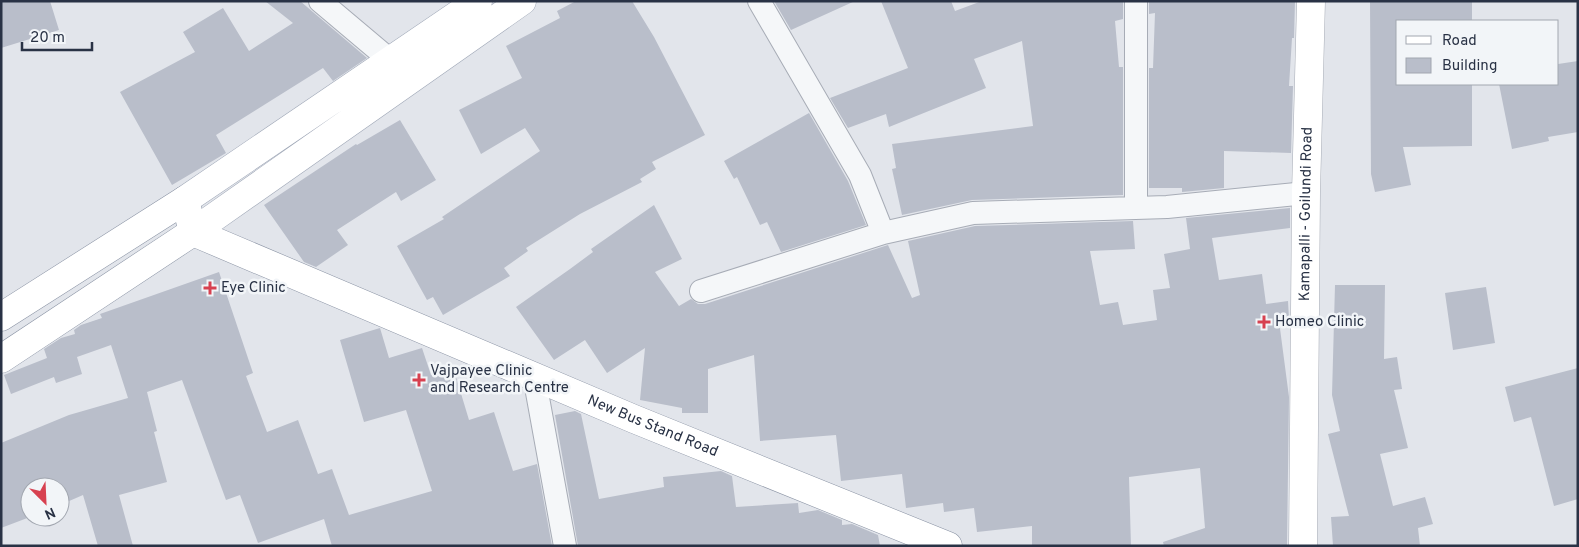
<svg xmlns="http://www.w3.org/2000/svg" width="1579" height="547" font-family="Overpass,sans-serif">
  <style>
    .building { fill: #b9beca }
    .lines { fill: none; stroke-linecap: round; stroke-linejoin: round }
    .street-casing { stroke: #a7acb6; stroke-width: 24 }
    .secondary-casing { stroke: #a7acb6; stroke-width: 29 }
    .primary-casing { stroke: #a1a9b8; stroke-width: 29 }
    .highway-casing { stroke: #8992a3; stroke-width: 29 }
    .street { stroke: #f5f7f9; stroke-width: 22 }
    .secondary { stroke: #fff; stroke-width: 28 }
    .primary { stroke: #fff; stroke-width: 28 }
    .highway { stroke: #fff; stroke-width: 28 }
    .poi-dot { fill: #d74150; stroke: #f2f5f8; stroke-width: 2 }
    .labels { text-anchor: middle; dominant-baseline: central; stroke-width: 5; stroke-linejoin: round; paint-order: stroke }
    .street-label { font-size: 15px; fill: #293245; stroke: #f2f5f8 }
    .poi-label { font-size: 15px; fill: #293245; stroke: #f2f5f8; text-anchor: start }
  </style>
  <rect width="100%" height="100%" fill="#e2e5eb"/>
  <path class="building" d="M1 1H50L59 30 1 48Z
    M265 1H300L367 58 333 81 323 68 216 135 226 153 172 185 120 92 195 52 183 32 223 8 249 51 293 23Z
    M576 1H632L654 37 705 135 652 162 656 169 640 179 642 182 580 214 526 248 528 251 504 268 510 276 443 315 433 297 427 300 397 246 444 219 442 217 540 151 525 128 481 154 459 110 522 78 506 46 560 18 557 11Z
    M774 1H855L791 30Z
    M881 1H951L955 11 982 1H1123V19L1115 21 1119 67H1123V195L972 200 902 215 892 169 896 168 892 144 1033 126 1022 41 974 59 986 88 889 127 886 114 848 128 830 98 908 68Z
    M1149 1H1295L1294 38H1292L1289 86H1293L1291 153 1224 151V188L1182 192V188H1149V68H1153L1155 13 1149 14Z
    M1370 1H1472V21H1398V84H1472V146L1403 147 1411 185 1375 192 1371 174Z
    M1578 61V132L1548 137 1549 141 1512 149 1499 84H1558V64Z
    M809 113 848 181 866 225 781 252 767 222 760 225 737 177 734 179 724 161Z
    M400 120 436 180 401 201 396 192 337 230 348 245 316 267 304 262 264 205 356 144 357 145Z
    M654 205 682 259 655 272 679 306 691 299 698 304H705L888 245 912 298 920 295 908 241 975 226 1133 221 1135 249 1090 251 1100 305 1118 302 1123 325 1157 320 1153 290 1170 288 1164 254 1190 249 1186 218 1290 208V228L1212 238 1219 280 1262 274 1266 304 1288 301 1289 319 1279 321 1289 397 1287 546H1164L1163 542 1205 528 1200 468 1129 477 1131 546H1032V526L977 532 974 508 944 512 943 503 906 508 902 474 841 481 836 435 760 441 754 355 708 369V413H682V408L640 400 645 348 607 373 585 340 554 360 516 307 570 269 593 252 591 249Z
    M219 272 253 373 246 376 267 432 298 420 318 474 332 469 349 515 432 491 406 410 364 422 340 340 380 328 389 358 422 348 431 375 453 367 469 420 494 412 513 471 537 464 552 546H332L324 519 258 543 240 495 226 500 182 380 147 392 157 431 154 432 167 482 119 495 133 546H98L83 495 60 505V487H30V517L1 528V443L69 415 128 398 111 345 77 357 82 374 56 383 54 377 11 394 4 375 47 358 44 349 61 338 75 334 74 330 81 325 102 318 100 314Z
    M1335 285H1385L1384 359 1397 357 1402 389 1394 390 1408 448 1380 454 1393 506 1425 497 1433 524 1418 528 1420 546H1333L1331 517 1349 516 1328 434 1340 431 1332 395Z
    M1486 287 1495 343 1453 350 1445 293Z
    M1578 368V499L1554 506 1531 417 1514 422 1505 387Z
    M575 411 581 414 599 499 664 487 663 477 721 471 732 476 736 507 798 503 799 513 818 510 842 520V525L852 524 878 535 880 546H578L555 415Z"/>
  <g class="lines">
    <defs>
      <path id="street" d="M320 1 403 71
        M759 1 860 175 883 233
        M1136 208V1
        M701 291 883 233 973 213 1167 207 1306 193
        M534 376 565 546"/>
      <g id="secondary">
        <path id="s1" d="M1303 546 1306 193 1311 1"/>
      </g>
      <path id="primary" d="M185 200 478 1
        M193 232 522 1"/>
      <g id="highway">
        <path id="s2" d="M193 232 634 419 948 546"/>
        <path d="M1 317 185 200 193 232"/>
        <path d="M1 359 193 232"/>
      </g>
    </defs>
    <use href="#street" class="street-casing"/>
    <use href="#secondary" class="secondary-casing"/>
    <use href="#primary" class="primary-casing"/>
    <use href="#highway" class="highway-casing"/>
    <use href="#street" class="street"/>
    <use href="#secondary" class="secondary"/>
    <use href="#primary" class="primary"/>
    <use href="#highway" class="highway"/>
  </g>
  <g class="poi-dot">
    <path d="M207.5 280.5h5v5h5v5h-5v5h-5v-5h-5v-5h5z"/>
    <path d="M1261.5 314.5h5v5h5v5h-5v5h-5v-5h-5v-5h5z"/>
    <path d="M416.5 372.5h5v5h5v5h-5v5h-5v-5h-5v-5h5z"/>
  </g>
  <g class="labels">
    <g class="street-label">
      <text stroke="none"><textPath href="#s1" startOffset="332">Kamapalli - Goilundi Road</textPath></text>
      <text stroke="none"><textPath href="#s2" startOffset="499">New Bus Stand Road</textPath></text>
    </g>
    <g class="poi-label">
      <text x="221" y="288">Eye Clinic</text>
      <text x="1275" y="322">Homeo Clinic</text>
      <text x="430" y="371">Vajpayee Clinic<tspan x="430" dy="17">and Research Centre</tspan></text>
    </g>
  </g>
  <rect width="1579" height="547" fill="none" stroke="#293245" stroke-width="5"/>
  <rect x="1396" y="20" width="162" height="65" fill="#f2f5f8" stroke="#a2a7b0"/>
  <rect x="1406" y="36" width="25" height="8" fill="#ffffff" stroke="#a2a7b0"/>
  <text x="1442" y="45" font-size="15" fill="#293245">Road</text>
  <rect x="1406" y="58" width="25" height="15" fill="#b9beca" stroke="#a2a7b0"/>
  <text x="1442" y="70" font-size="15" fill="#293245">Building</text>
  <g transform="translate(45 502) rotate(156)"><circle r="24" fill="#f2f5f8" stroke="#a2a7b0"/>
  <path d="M0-4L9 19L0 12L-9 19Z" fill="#d74150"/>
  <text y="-8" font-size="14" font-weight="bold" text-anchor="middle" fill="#293245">N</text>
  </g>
  <path d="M22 42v8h70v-8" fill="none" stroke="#293245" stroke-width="2.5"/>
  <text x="30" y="42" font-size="15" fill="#293245" stroke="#f2f5f8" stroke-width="4" paint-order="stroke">20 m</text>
</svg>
